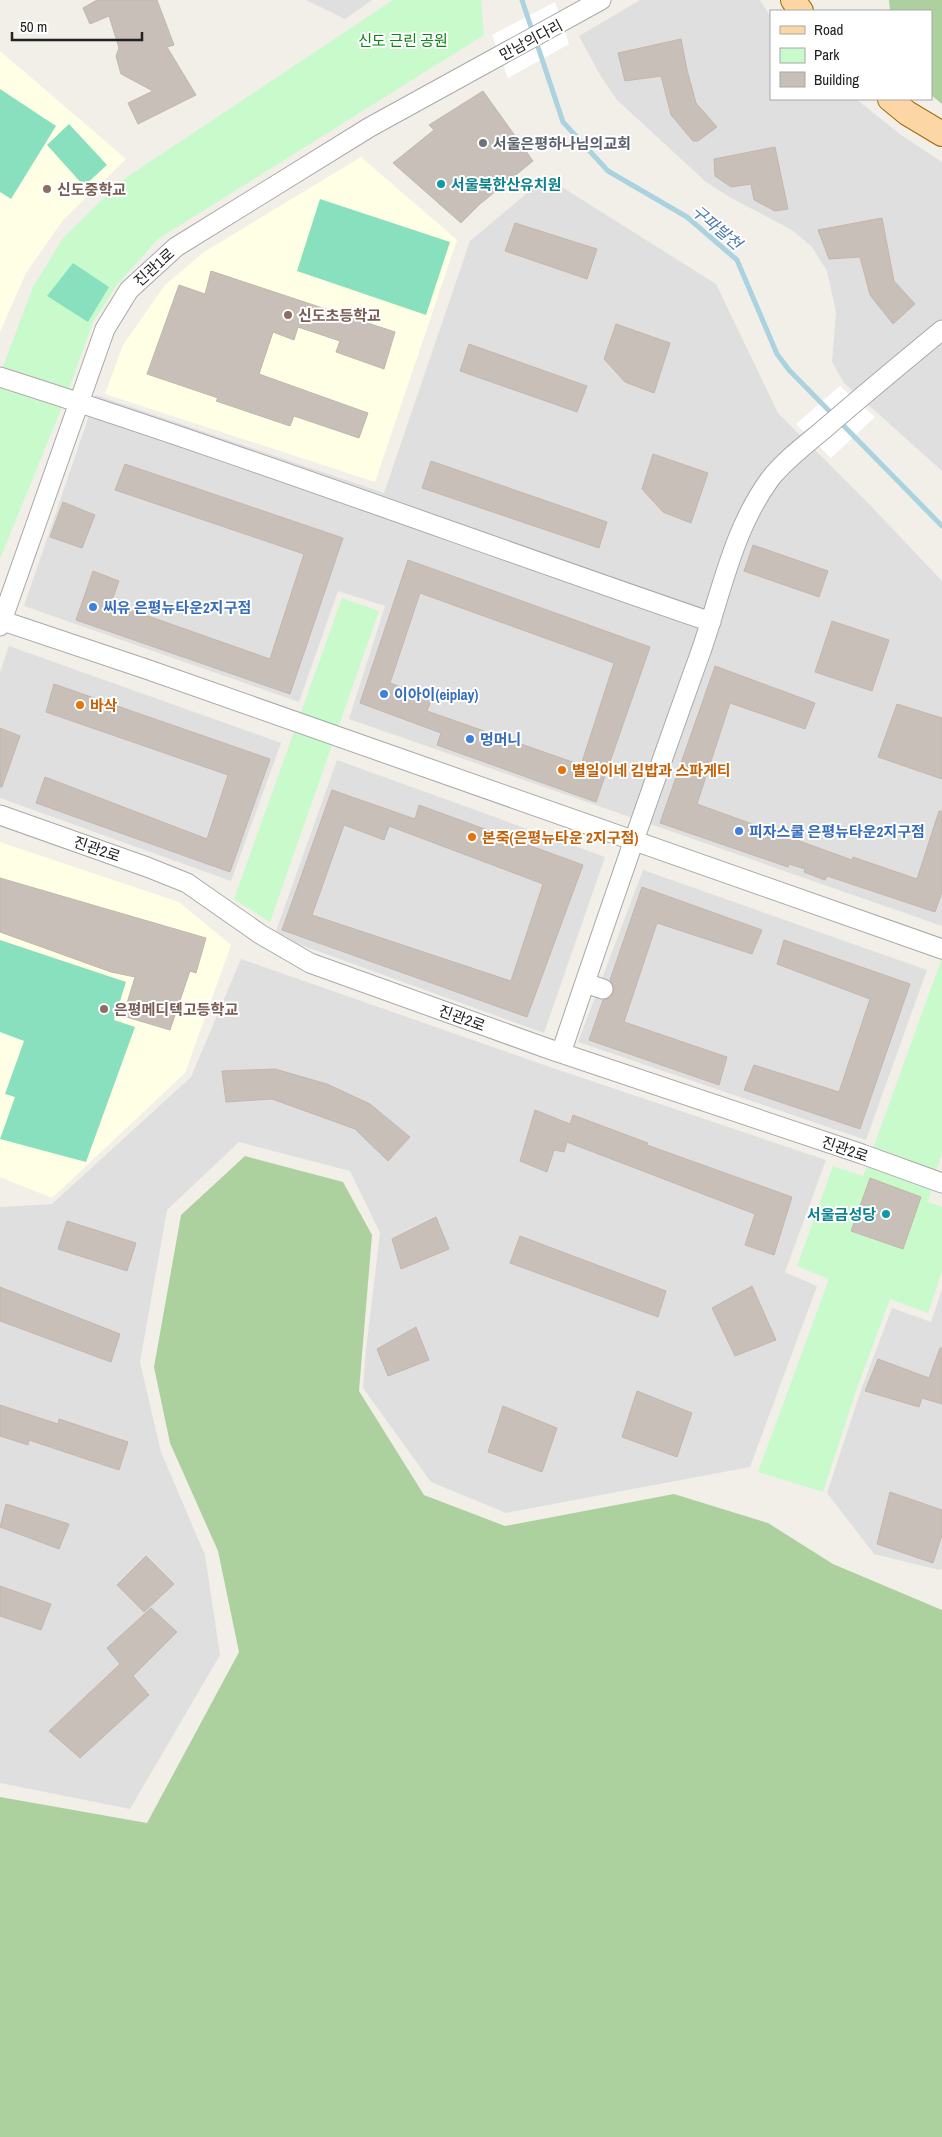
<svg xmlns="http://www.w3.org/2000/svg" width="942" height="2137" font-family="'Archivo Narrow','Noto Sans KR',sans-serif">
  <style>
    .residential { fill: #e0dfdf }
    .education { fill: #ffffe5 }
    .forest { fill: #add19e }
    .park { fill: #c8facc }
    .pitch { fill: #88e0be }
    .pier { fill: #fff }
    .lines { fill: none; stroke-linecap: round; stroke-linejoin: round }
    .stream { stroke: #aad3df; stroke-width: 5 }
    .building { fill: #c7bfb8; stroke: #c4b6ab; fill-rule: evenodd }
    .minor-casing { stroke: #a9a9a9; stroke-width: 21 }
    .major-casing { stroke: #a06b00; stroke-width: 26 }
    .minor { stroke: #fff; stroke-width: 19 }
    .major { stroke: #fcd6a4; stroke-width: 24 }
    .worship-dot { fill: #6b7280; stroke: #fff; stroke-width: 2 }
    .culture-dot { fill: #0f9aa8; stroke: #fff; stroke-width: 2 }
    .education-dot { fill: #8d6e63; stroke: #fff; stroke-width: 2 }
    .shop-dot { fill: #3f7fe0; stroke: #fff; stroke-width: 2 }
    .food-dot { fill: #e8710a; stroke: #fff; stroke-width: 2 }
    .labels { text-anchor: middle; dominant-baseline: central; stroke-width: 4; stroke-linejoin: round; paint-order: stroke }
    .park-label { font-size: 15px; fill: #0c8416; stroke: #fff }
    .street-label { font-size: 15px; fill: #222; stroke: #fff }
    .worship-label { font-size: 15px; font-weight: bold; fill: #5b616d; stroke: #fff; text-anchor: start }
    .culture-label { font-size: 15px; font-weight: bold; fill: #0d838f; stroke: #fff; text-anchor: start }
    .education-label { font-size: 15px; font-weight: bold; fill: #785e54; stroke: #fff; text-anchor: start }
    .shop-label { font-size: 15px; font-weight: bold; fill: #366cbe; stroke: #fff; text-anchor: start }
    .food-label { font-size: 15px; font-weight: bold; fill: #c56008; stroke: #fff; text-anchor: start }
    .water-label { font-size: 16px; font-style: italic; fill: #4a7aab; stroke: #fff }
  </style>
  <rect width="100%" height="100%" fill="#f2efe9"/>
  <path class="residential" d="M306 0H372L345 19Z
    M640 0H760L771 17V99H856L901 135 942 162V471L844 383 832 362 836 312 827 271 812 247 792 230 731 198 706 182 617 100 600 75 579 36Z
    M546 177 716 284 778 413 869 504 942 581V926L349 719 385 606 338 591 299 702 24 606 96 395 384 493 470 241Z
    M9 646 281 743 231 881 0 798V672Z
    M337 760 605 857 544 1033 298 944 276 931Z
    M643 870 927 970 866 1140 578 1042Z
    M241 959 553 1068 826 1160 785 1272 817 1286 750 1467 506 1513 431 1482 363 1388 366 1350 380 1233 350 1171 239 1142 167 1210 140 1362 161 1452 205 1555 220 1655 130 1809 0 1783V1207L52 1204 191 1077Z
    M942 1289V1569L939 1570 874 1554 827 1493 861 1390 892 1308 931 1322Z"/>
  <path class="education" d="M0 51 126 159 63 220 26 273 0 332Z
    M361 157 457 240 375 482 105 394 123 345 165 285 204 252Z
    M0 842 179 902 231 945 185 1073 52 1198 0 1177Z"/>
  <path class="forest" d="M889 0H942V104L931 95V11H890Z
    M245 1156 343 1182 372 1235 359 1391 424 1495 505 1526 674 1494 768 1523 833 1564 942 1610V2137H0V1797L147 1823 239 1652 218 1551 170 1443 154 1367 181 1215Z"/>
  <path class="park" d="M393 0H481L484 35 158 239 116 286 93 322 66 397 0 559V374L33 287 63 238 121 181Z
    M342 598 379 611 270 922 234 899Z
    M942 958V1153L933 1180 928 1202 942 1207V1271L928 1313 890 1299 857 1388 823 1492 758 1472 829 1279 797 1266 833 1166 863 1176Z"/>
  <path class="pitch" d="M0 89 56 126 11 199 0 192Z
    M69 124 107 165 84 186 47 145Z
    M320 199 450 242 426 315 297 271Z
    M73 263 109 287 88 322 47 296Z
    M0 940 126 982 114 1020 135 1027 86 1162 0 1139 15 1097 5 1094 24 1041 0 1032Z"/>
  <path class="pier" d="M555 2 569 44 508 78 492 35Z
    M840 386 875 417 831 458 796 424Z"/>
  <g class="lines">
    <path class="stream" d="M522 0 533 33
      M536 41 563 122 608 171 687 217 737 260 777 354 789 370 942 526"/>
  </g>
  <path class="building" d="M97 0H157L174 45 167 47 196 95 138 124 128 103 153 91 121 74 116 56 119 48 109 16 90 24 83 8Z
    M681 39 687 70 696 103 717 127 698 141H693L671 115 661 76 625 81 618 53Z
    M483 91 533 161 480 204 461 223 393 163 434 130 429 125Z
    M775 147 788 209 775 211 754 200 751 184 731 187 715 176 714 159Z
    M882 218 894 281 915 304 893 324 870 295 860 257 829 259 818 230Z
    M515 223 597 249 587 279 505 251Z
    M211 271 395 332 384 369 336 352 340 341 298 327 294 340 273 332 259 374 368 413 359 438 294 416 290 426 216 401 218 398 147 374 179 285 205 294Z
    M616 324 670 343 654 393 625 382 604 359Z
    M469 344 587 386 577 412 460 371Z
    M653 454 708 473 691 523 663 512 642 489Z
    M431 461 607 522 599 548 422 488Z
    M125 464 343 538 290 694 76 620 93 571 119 581 111 603 270 659 304 554 115 490Z
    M63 502 95 515 82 548 50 537Z
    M753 545 828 571 819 597 744 571Z
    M408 560 650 647 596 802 437 745 441 733 360 703ZM420 593 614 663 581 765 427 711 432 698 390 683Z
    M832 621 889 640 872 691 815 672Z
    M715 666 815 703 805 729 730 703 697 804 852 860 853 857 917 879 939 811H942V892L935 912 827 876 825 880 804 872 805 869 789 864 788 867 660 823Z
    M54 684 270 759 230 872 36 803 45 777 207 839 228 775 46 712Z
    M897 704 942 718V779L878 757Z
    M0 728 20 736 2 787H0Z
    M332 790 415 819 419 805 583 865 527 1017 282 930ZM344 825 384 840 389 826 543 884 511 981 312 915Z
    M0 878 206 938 196 973 190 971 170 1030 123 1016 135 977 111 972 0 932Z
    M642 887 762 930 752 954 657 923 624 1022 727 1057 719 1085 589 1040 603 1000 610 998 613 993 614 986 610 980Z
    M784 940 910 984 860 1129 744 1090 754 1065 839 1092 870 999 777 964Z
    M275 1069 327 1084 370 1104 410 1137 388 1161 355 1129 272 1099 226 1102 222 1071Z
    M535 1110 570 1124 573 1115 648 1143 647 1145 792 1197 774 1255 745 1245 755 1214 567 1142 564 1152 554 1150 547 1172 520 1161Z
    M870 1178 921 1197 903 1249 851 1231Z
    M436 1217 449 1249 401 1269 392 1239Z
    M67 1221 136 1243 127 1271 58 1249Z
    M520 1236 666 1291 658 1317 510 1263Z
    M752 1286 776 1340 735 1356 712 1308Z
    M0 1287 120 1334 111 1362 0 1321Z
    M416 1327 429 1360 388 1376 377 1349Z
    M940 1348H942V1404L922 1398 919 1407 865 1391 878 1359 929 1378Z
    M637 1391 692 1413 677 1457 622 1437Z
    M0 1405 58 1424 59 1419 128 1442 119 1470 29 1440 28 1445 0 1436Z
    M503 1406 557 1428 542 1472 488 1452Z
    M890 1492 942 1510V1535L933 1563 877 1544Z
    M6 1504 69 1524 59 1549 0 1527Z
    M146 1556 174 1584 144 1612 117 1585Z
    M0 1586 51 1604 41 1630 0 1616Z
    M151 1608 177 1632 133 1676 149 1695 80 1758 49 1731 120 1664 107 1648Z"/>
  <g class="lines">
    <defs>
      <path id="minor" d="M0 377C239 453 474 541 711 622
        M0 620 146 669 942 949
        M0 626 105 329 129 290 176 247 370 127 601 0
        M0 815 147 867 187 883 260 934 310 963 549 1049 862 1154 942 1183
        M585 983 603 989
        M561 1053C606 920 652 787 700 654 721 595 732 531 770 479 784 461 805 445 823 430 862 396 902 363 942 330"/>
      <path id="major" d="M793 0 801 11
        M890 99 907 113 942 134"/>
    </defs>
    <use href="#minor" class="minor-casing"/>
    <use href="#major" class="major-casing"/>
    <use href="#minor" class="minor"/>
    <use href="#major" class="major"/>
  </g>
  <circle class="worship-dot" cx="483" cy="143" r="5"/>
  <g class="culture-dot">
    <circle cx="441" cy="184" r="5"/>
    <circle cx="886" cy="1214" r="5"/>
  </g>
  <g class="education-dot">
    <circle cx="47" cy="189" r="5"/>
    <circle cx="288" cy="315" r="5"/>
    <circle cx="104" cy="1009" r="5"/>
  </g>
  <g class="shop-dot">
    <circle cx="93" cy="607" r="5"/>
    <circle cx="384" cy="694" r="5"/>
    <circle cx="470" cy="739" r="5"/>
    <circle cx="739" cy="831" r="5"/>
  </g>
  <g class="food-dot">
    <circle cx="80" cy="705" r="5"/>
    <circle cx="562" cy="770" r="5"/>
    <circle cx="472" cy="837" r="5"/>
  </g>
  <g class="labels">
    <g class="park-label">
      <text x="403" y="40">신도 근린 공원</text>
    </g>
    <g class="street-label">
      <text transform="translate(531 40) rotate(-28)">만남의다리</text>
      <text transform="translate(154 267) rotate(-42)">진관1로</text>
      <text transform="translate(97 849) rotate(19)">진관2로</text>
      <text transform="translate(462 1018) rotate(20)">진관2로</text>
      <text transform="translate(845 1149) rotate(19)">진관2로</text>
    </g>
    <g class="worship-label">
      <text x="493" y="143">서울은평하나님의교회</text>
    </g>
    <g class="culture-label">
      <text x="451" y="184">서울북한산유치원</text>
      <text x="876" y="1214" text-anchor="end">서울금성당</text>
    </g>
    <g class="education-label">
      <text x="57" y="189">신도중학교</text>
      <text x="298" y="315">신도초등학교</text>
      <text x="114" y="1009">은평메디텍고등학교</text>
    </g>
    <g class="shop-label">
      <text x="103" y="607">씨유 은평뉴타운2지구점</text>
      <text x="394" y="694">이아이(eiplay)</text>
      <text x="480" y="739">멍머니</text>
      <text x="749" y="831">피자스쿨 은평뉴타운2지구점</text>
    </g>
    <g class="food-label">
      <text x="90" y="705">바삭</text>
      <text x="572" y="770">별일이네 김밥과 스파게티</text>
      <text x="482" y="837">본죽(은평뉴타운 2지구점)</text>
    </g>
    <g class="water-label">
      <text transform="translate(717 227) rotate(40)">구파발천</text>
    </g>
  </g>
  <rect x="770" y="10" width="162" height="90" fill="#ffffff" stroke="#a7a7a7"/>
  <rect x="780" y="26" width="25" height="8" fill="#fcd6a4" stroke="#a7a7a7"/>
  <text x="814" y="35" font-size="15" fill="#222222">Road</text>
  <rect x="780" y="48" width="25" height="15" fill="#c8facc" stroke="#a7a7a7"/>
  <text x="814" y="60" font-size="15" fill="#222222">Park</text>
  <rect x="780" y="72" width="25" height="15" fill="#c7bfb8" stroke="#a7a7a7"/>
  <text x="814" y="85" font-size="15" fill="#222222">Building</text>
  <path d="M12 32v8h130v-8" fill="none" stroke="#222222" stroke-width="2.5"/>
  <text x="20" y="32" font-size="15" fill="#222222" stroke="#ffffff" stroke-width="4" paint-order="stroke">50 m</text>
</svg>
